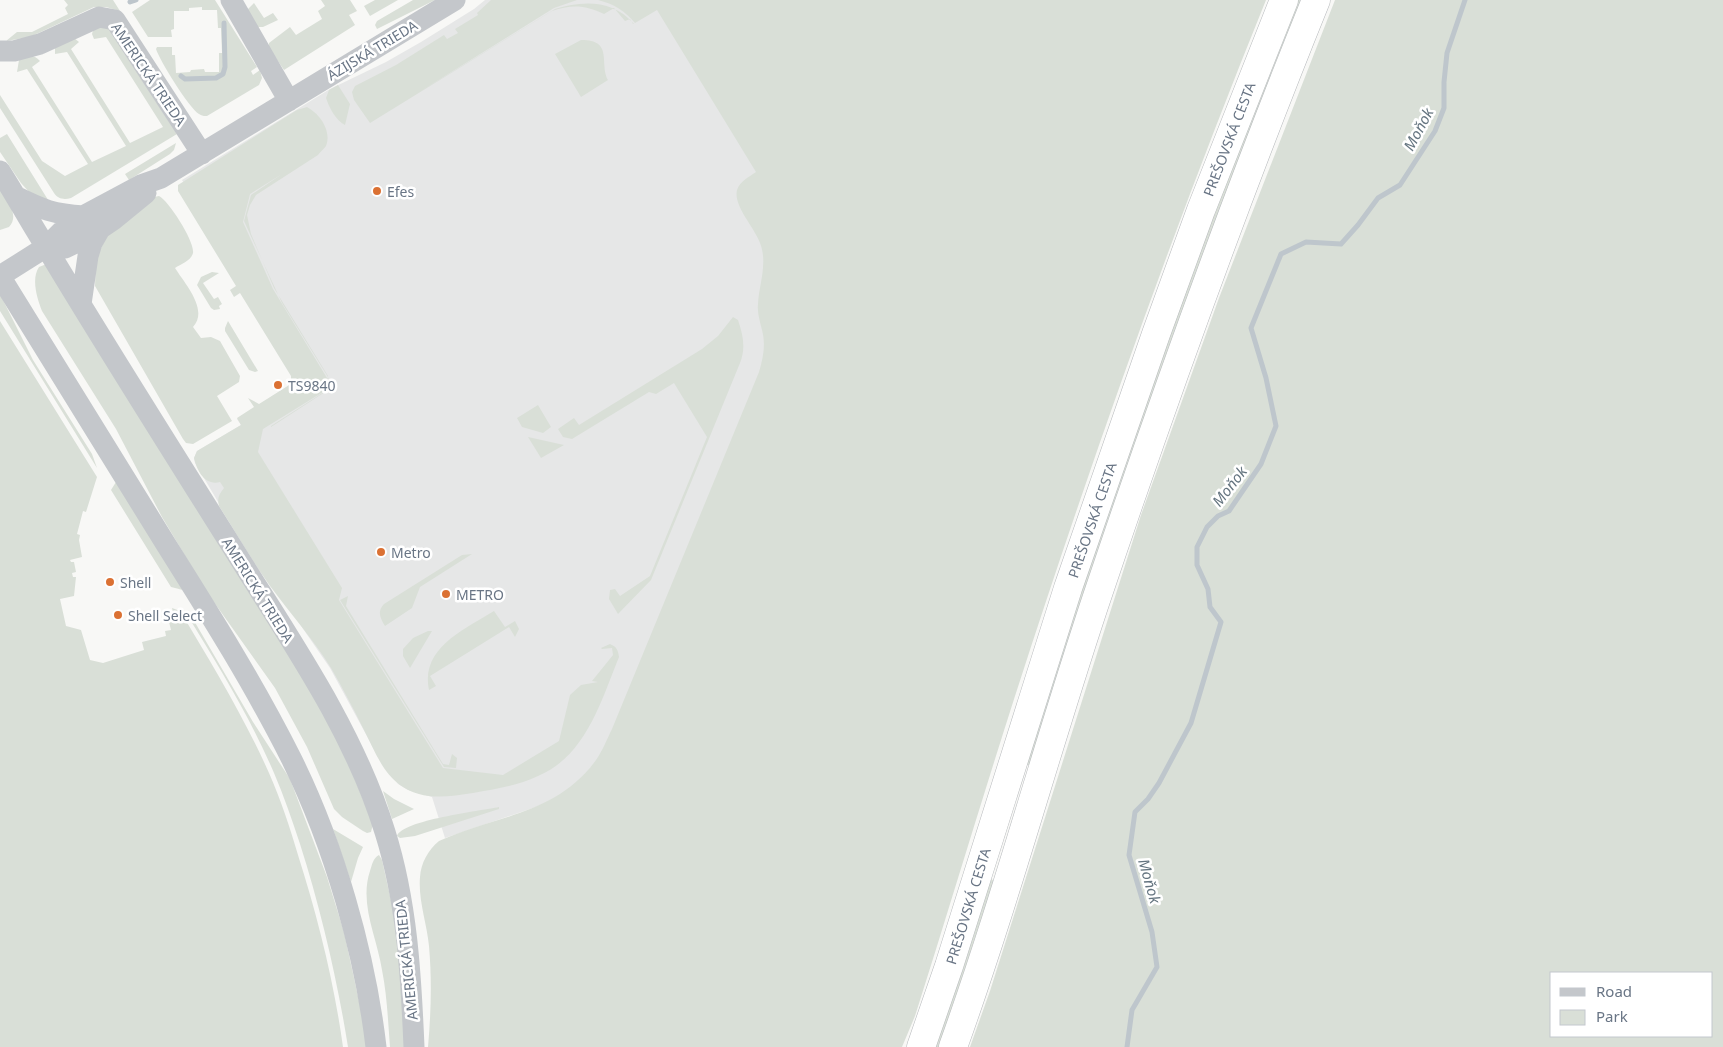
<svg xmlns="http://www.w3.org/2000/svg" width="1723" height="1047" font-family="'Noto Sans',sans-serif">
  <style>
    .built { fill: #e6e7e7 }
    .green { fill: #d9dfd7; fill-rule: evenodd }
    .lines { fill: none; stroke-linecap: round; stroke-linejoin: round }
    .stream { stroke: #bec6cc; stroke-width: 5 }
    .highway-casing { stroke: #b7babd; stroke-width: 29 }
    .minor { stroke: #c4c7cb; stroke-width: 21 }
    .highway { stroke: #fff; stroke-width: 28 }
    .poi-dot { fill: #db7133; stroke: #fff; stroke-width: 2 }
    .labels { text-anchor: middle; dominant-baseline: central; stroke-width: 5; stroke-linejoin: round; paint-order: stroke }
    .street-label { font-size: 14px; fill: #697585; stroke: #fff }
    .poi-label { font-size: 14px; fill: #697585; stroke: #fff; text-anchor: start }
    .water-label { font-size: 15px; font-style: italic; fill: #657580; stroke: #fff }
  </style>
  <rect width="100%" height="100%" fill="#f8f8f6"/>
  <path class="built" d="M485 0H763L772 352 607 748 576 785 561 795 536 807 445 838 432 797 408 790 398 784 381 762 330 668 297 620 258 569 195 463 194 458 197 451 241 425 237 419 303 376 182 180 330 89 386 62 421 42 474 9Z"/>
  <path class="green" d="M64 0H113L120 11 106 7H94L30 37 6 41 17 32H32L68 14 65 8 68 5Z
    M150 0H215L257 67 251 71 253 75 260 70 262 78 259 85 207 116C203 116 203 116 199 114 189 108 160 61 156 49L157 47H172V55H175L176 73 190 72 191 70 204 69 205 72H219V53H222L221 28H218L217 10H202V7L189 8V11H174V29L171 30 172 37H148L132 12Z
    M321 0H350L357 11 349 15 355 25 284 70 269 48V43L290 27 296 35 322 19 318 11 325 6Z
    M375 0H398L370 16 364 6Z
    M413 0H435L377 29 375 25 377 21Z
    M491 0H577L554 8 416 94 555 9C583 0 614 0 634 24H633L630 19 625 21 614 8 604 14C586 5 571 4 552 11L370 123 354 100 352 92 355 86 396 65 444 35 447 39 458 33 455 29 478 15 477 13Z
    M598 0H1266C1173 229 1091 461 1015 696 981 802 949 909 915 1016L902 1047H428C431 1013 432 980 429 946 427 924 418 900 420 877 421 863 428 850 439 841 496 815 556 815 596 760 603 750 607 739 612 729L759 372C763 358 766 345 762 330 760 321 757 313 758 304 759 284 768 263 760 243 755 228 733 206 737 190 740 181 749 177 756 172L657 10 635 23C625 11 614 4 598 0Z
    M1295 0H1305L1031 765H1028L1025 763 1066 630 1179 303Z
    M1335 0H1723V1047H970L990 991 1141 515 1219 298ZM1552 973H1712V1036H1552Z
    M254 3 264 18 273 13 278 20 263 27H257L247 10Z
    M107 26 177 134 71 198C64 200 58 199 54 193L0 108V95L42 161 65 176 88 164 27 69 17 72 19 60C28 56 33 53 40 61L32 67 92 162 126 146 67 52 55 54V48L74 38 79 42 71 49 130 143 163 127 106 37 94 39 92 34 94 27Z
    M581 40C614 40 599 63 608 80L581 97 555 54Z
    M338 85 350 104 345 125C336 121 329 107 326 98L329 90Z
    M307 107C320 114 332 131 326 146 324 149 320 152 318 155L256 195 250 205 247 215 251 234 274 288 328 376 329 385 325 392 271 427V426L324 392 328 377 282 303 244 221 251 195 282 174 250 194 243 222 273 289 327 378 323 392 263 429 258 452 342 588 339 600 443 768 503 775 559 741 570 695 581 685 598 682 592 681 613 655 612 648 602 649 601 648 610 644C617 647 618 650 619 657 601 701 586 756 538 776 517 786 495 789 473 793 447 797 422 801 400 785 381 771 373 747 363 728 353 708 342 687 331 668 313 639 290 613 270 586 252 560 236 533 219 506 217 498 219 494 224 488L220 482C205 486 197 471 194 458L197 451 241 425 237 418 254 407 248 398 259 404 291 384V376L240 293 234 297 230 290 236 286 178 191V185L297 110Z
    M7 134 50 203 30 193 21 183 0 152V138Z
    M176 143 174 150 170 154 129 180 125 174Z
    M0 189C7 200 20 215 9 227L0 230Z
    M159 196C169 201 195 242 193 253 191 261 181 264 175 268 185 284 209 310 193 327L201 338 211 337 220 341 240 376 239 382 217 396 232 421 193 444 186 443 183 439 95 286 96 259 107 235 154 197Z
    M44 265H46L319 702 336 733 373 824 371 832 367 833 363 831 342 817 334 809 307 747 275 688 206 591 162 517 116 429 42 311C37 298 31 279 39 267Z
    M212 272 219 273 203 283 214 299 218 297 222 304 219 306 220 309 214 310 211 308 197 285 201 277Z
    M0 294 33 360 92 454 97 468 0 311Z
    M733 317 738 320C743 335 746 348 740 363L651 580 618 614 609 599 610 590 615 589 620 596 650 576 707 437 674 383 656 394 649 392 572 439 563 437 558 429 574 418 579 425 702 349 718 336Z
    M0 321 97 477 86 512 83 511 77 534 80 535 79 540 82 557 70 560 71 562H74L76 572 72 573 73 577H76L74 596 60 599 66 626 81 630 90 660 103 663 144 650 142 642 166 636 165 631 171 630 169 622 175 620 172 608 180 611C212 664 244 717 269 773 281 800 290 828 298 855 318 918 334 982 343 1047H0Z
    M228 321 258 371 255 372 249 370 225 331V328Z
    M538 405 551 427 543 433 522 427 517 418Z
    M528 437 564 445 541 458Z
    M116 482 183 590 171 587 111 490Z
    M472 554 420 587 412 608 385 626C380 618 377 611 384 604L462 555Z
    M348 596 346 606 443 764 449 765 452 754 457 758 456 768 444 767 340 600Z
    M494 611 505 627 515 621 519 629 515 637 509 627 430 676 436 686 429 690C420 648 465 629 494 611Z
    M186 613 193 619 253 722 290 779 327 877 344 932 364 1024 367 1047H348C337 978 321 910 300 844 292 820 284 796 274 773 250 717 218 665 186 613Z
    M428 631H432L410 668 403 656V649L413 638Z
    M383 791 394 799 414 809 392 819Z
    M499 807V809L415 836 400 838 397 836C403 820 480 811 499 807Z
    M333 829 363 847 358 858 351 882Z
    M379 855 382 860 398 932 405 1047H390C388 1021 387 995 382 970 377 937 359 904 370 871 372 865 373 858 379 855Z
    M991 879 994 881 940 1047H931L988 880Z"/>
  <g class="lines">
    <path class="stream" d="M130 2 136 0
      M181 76 185 79 216 78 223 74 225 67 224 23
      M1127 1047 1132 1010 1157 967 1152 932 1129 855 1135 812 1148 799 1159 783 1191 723 1221 622 1210 607 1208 589 1197 565V547L1207 527 1218 516 1229 511 1261 464 1276 426 1266 378 1251 328 1281 254 1306 242 1341 244 1358 225 1378 198 1400 185 1435 131 1444 108V82L1447 53 1465 0"/>
    <defs>
      <path id="highway" d="M921 1047 949 966 1068 588 1156 334 1201 210 1284 0
        M953 1047C1007 897 1048 742 1099 591 1166 392 1237 195 1316 0"/>
    </defs>
    <use href="#highway" class="highway-casing"/>
    <path class="minor" d="M231 0 289 101
      M0 51H14L40 44 99 17 115 20 202 154
      M0 171C16 196 30 222 46 247 106 347 169 446 231 545 288 637 353 728 385 832 407 902 411 975 414 1047
      M15 196C43 210 53 214 84 216
      M46 247 65 248 88 237 113 220 146 193
      M0 276C56 366 112 456 167 546 211 616 255 686 292 760 334 845 365 953 376 1047
      M0 276 46 247 70 223 141 185 161 178 455 0
      M81 304 88 256 92 243 100 229"/>
    <use href="#highway" class="highway"/>
  </g>
  <g class="poi-dot">
    <circle cx="377" cy="191" r="5"/>
    <circle cx="278" cy="385" r="5"/>
    <circle cx="381" cy="552" r="5"/>
    <circle cx="110" cy="582" r="5"/>
    <circle cx="446" cy="594" r="5"/>
    <circle cx="118" cy="615" r="5"/>
  </g>
  <g class="labels">
    <g class="street-label">
      <text transform="translate(372 50) rotate(-31)">ÁZIJSKÁ TRIEDA</text>
      <text transform="translate(149 74) rotate(56)">AMERICKÁ TRIEDA</text>
      <text transform="translate(1229 139) rotate(-69)">PREŠOVSKÁ CESTA</text>
      <text transform="translate(1092 520) rotate(-71)">PREŠOVSKÁ CESTA</text>
      <text transform="translate(258 590) rotate(58)">AMERICKÁ TRIEDA</text>
      <text transform="translate(968 906) rotate(-73)">PREŠOVSKÁ CESTA</text>
      <text transform="translate(406 960) rotate(-96)">AMERICKÁ TRIEDA</text>
    </g>
    <g class="poi-label">
      <text x="387" y="191">Efes</text>
      <text x="288" y="385">TS9840</text>
      <text x="391" y="552">Metro</text>
      <text x="120" y="582">Shell</text>
      <text x="456" y="594">METRO</text>
      <text x="128" y="615">Shell Select</text>
    </g>
    <g class="water-label">
      <text transform="translate(1418 129) rotate(-62)">Moňok</text>
      <text transform="translate(1229 486) rotate(-52)">Moňok</text>
      <text transform="translate(1150 881) rotate(74)">Moňok</text>
    </g>
  </g>
  <rect x="1550" y="972" width="162" height="65" fill="#ffffff" stroke="#c3c8ce"/>
  <rect x="1560" y="988" width="25" height="8" fill="#c4c7cb" stroke="#c3c8ce"/>
  <text x="1596" y="997" font-size="15" fill="#697585">Road</text>
  <rect x="1560" y="1010" width="25" height="15" fill="#d9dfd7" stroke="#c3c8ce"/>
  <text x="1596" y="1022" font-size="15" fill="#697585">Park</text>
</svg>
